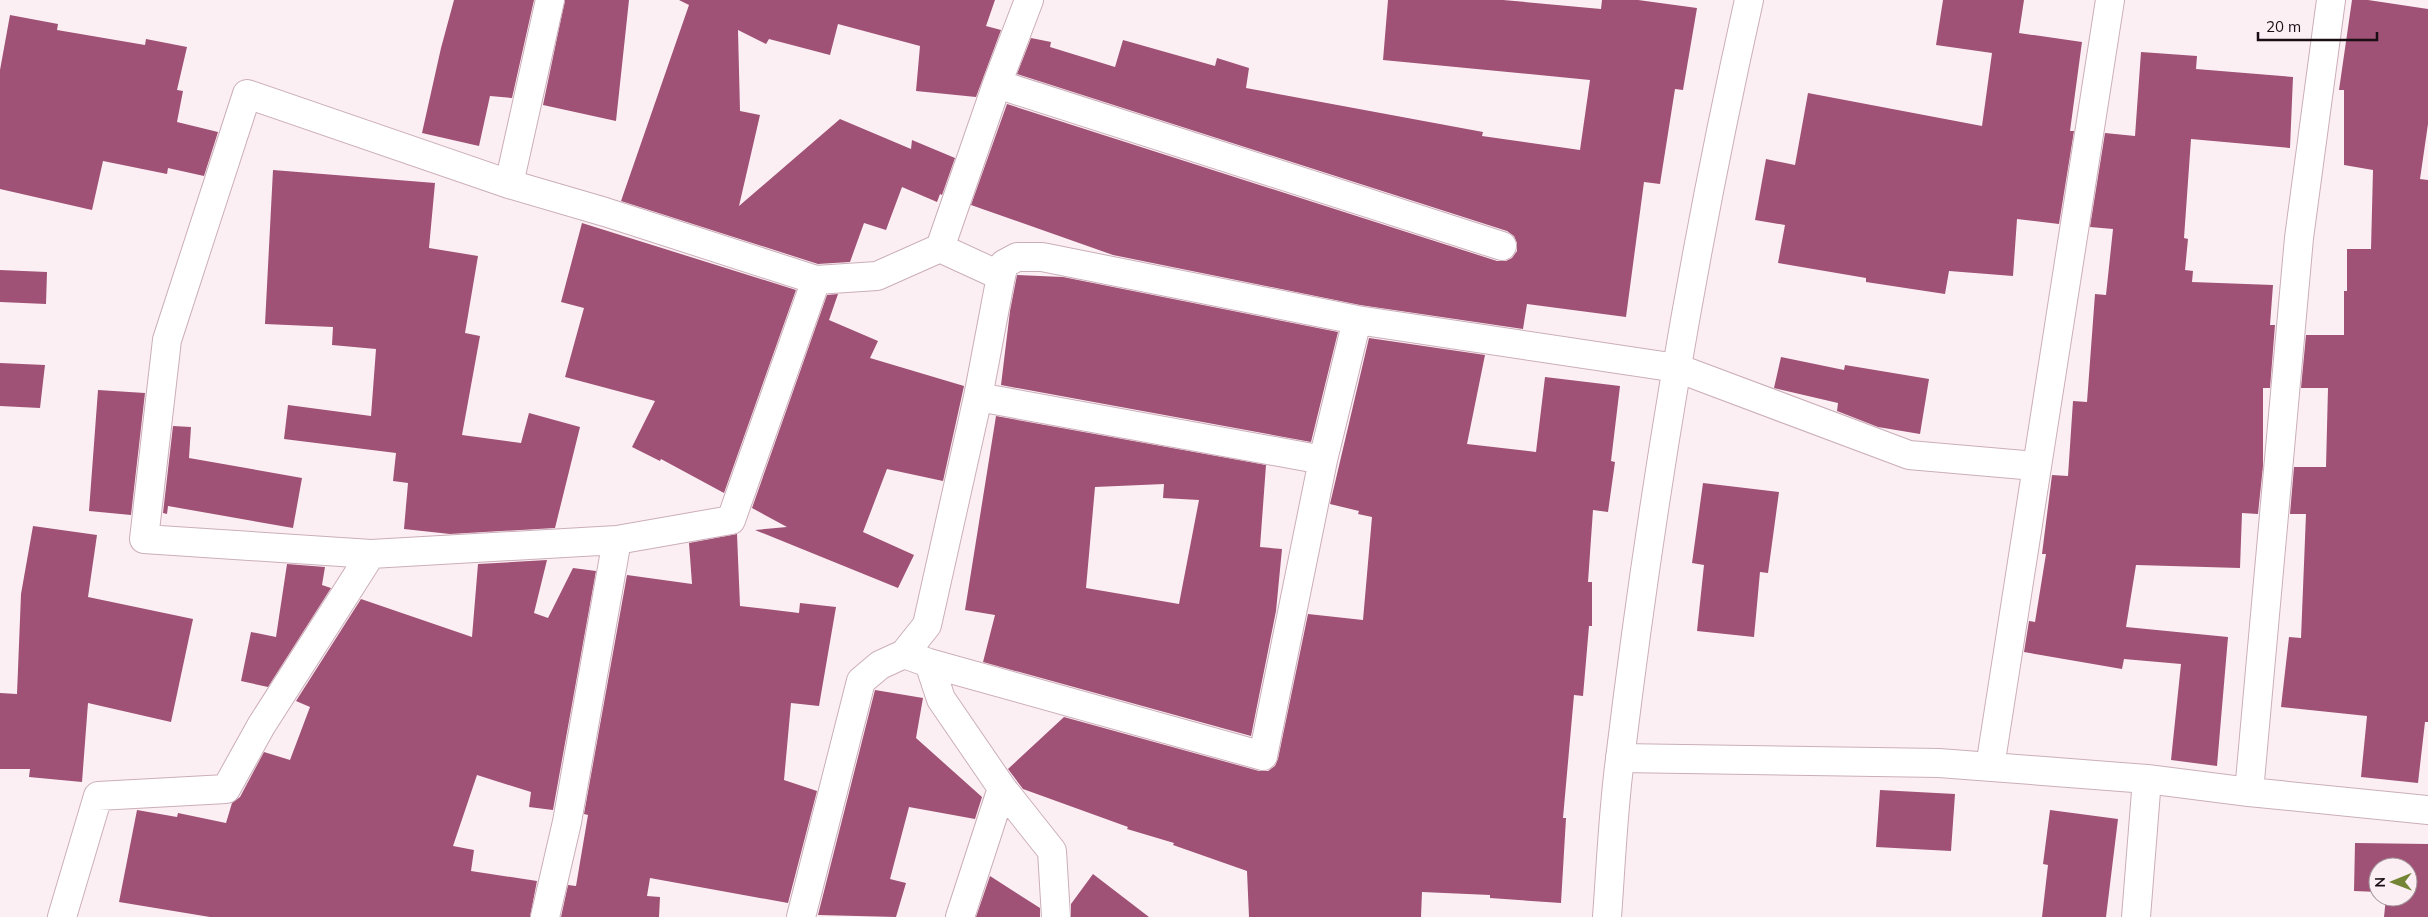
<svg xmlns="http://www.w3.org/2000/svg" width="2428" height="917" font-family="Mulish,sans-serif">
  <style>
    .building { fill: #9f5275; fill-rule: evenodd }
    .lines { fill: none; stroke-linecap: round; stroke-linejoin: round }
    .street-casing { stroke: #cbaeb9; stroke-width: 30 }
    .secondary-casing { stroke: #cbaeb9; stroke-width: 30 }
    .street { stroke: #fff; stroke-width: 28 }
    .secondary { stroke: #fff; stroke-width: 28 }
  </style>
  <rect width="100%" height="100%" fill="#fceff4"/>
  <path class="building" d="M454 0H534L512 98 490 96 479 146 422 133 441 48Z
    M565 0H629L616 121 543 105Z
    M679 0H995L986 26 1001 30 976 97 916 91 920 46 838 24 830 55 769 39 766 44 738 30 740 111 760 115 739 206 840 119 911 149 912 140 955 158 942 195 940 194 937 202 902 187 886 230 864 223 850 262 818 264 621 201 689 5Z
    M1388 0H1503L1601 9 1602 0H1638L1697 8 1683 90 1675 89 1660 184 1644 182 1626 317 1527 304 1523 329 1360 305 1113 255 971 205 1007 104 1497 261H1506L1512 258 1517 251V243L1514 236 1507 231 1017 74 1031 38 1051 42 1050 47 1115 67 1123 40 1215 66 1217 58 1249 68 1246 88 1483 132 1482 136 1580 150 1590 80 1383 60Z
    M1943 0H2024L2019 33 2082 42 2070 131H2074L2059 224 2017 219 2013 276 1949 271 1945 294 1866 282V278L1778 263 1785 225 1755 220 1766 159 1795 165 1808 93 1982 126 1992 53 1936 45Z
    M2352 0H2368L2428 9V124L2420 179 2428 180V722H2425L2418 783 2361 777 2367 716 2281 707 2289 637 2301 638 2306 514H2290L2294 467H2326L2328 388H2301L2306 335H2344V291H2347V249H2371L2373 170 2344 165V90H2339Z
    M10 15 58 24 57 30 145 45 146 39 187 47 177 90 183 91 177 122 218 132 204 176 168 168 167 174 103 161 92 210 0 189V70Z
    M2141 52 2197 56 2196 69 2293 77 2290 148 2191 139 2184 238 2188 239 2185 270 2193 271 2192 282 2273 285 2270 325H2275L2270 388H2263V466L2258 514 2242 513 2240 568 2136 565 2126 627 2228 637 2217 766 2171 760 2181 664 2124 659 2122 669 2024 652 2029 621 2035 622 2046 554H2042L2052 475 2068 476 2073 401 2087 402 2095 294 2106 295 2113 229 2090 227 2105 133 2135 136Z
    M273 170 435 183 429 248 478 256 465 333 480 336 462 435 521 443 529 413 580 427 555 528 450 534 404 529 408 483 393 481 396 453 284 439 288 405 371 416 376 349 332 345 333 327 265 324Z
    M582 223 796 290 724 493 661 459 660 461 632 447 655 401 565 377 584 308 561 302Z
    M0 270 47 272 46 304 0 302Z
    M1017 275 1063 277 1338 332 1311 442 1001 385 1010 311Z
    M838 294 829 320 878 341 870 358 964 386 943 481 887 469 863 532 914 555 898 588 755 530 787 527 752 508 827 295Z
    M1369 338 1485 355 1467 444 1536 452 1545 377 1620 386 1611 461 1615 462 1608 512 1593 510 1588 582H1592V626H1589L1583 696 1574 695 1563 818H1566L1561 903 1490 898V895L1422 892 1421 917H1249L1247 871 1173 845 1174 843 1127 829 1128 827 1023 789 1008 769 1064 717 1259 771H1268L1275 766 1278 759 1308 614 1363 620 1372 517 1358 514 1359 511 1330 504Z
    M1781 357 1844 370 1845 365 1929 379 1920 434 1878 427 1837 411 1838 403 1774 388Z
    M0 363 45 365 40 408 0 406Z
    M98 390 145 393 131 515 89 511Z
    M996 416 1266 465 1260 547 1282 549 1276 611 1251 736 983 662 995 615 965 610ZM1164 484 1163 498 1199 500 1179 604 1086 588 1095 487Z
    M173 426 191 427 189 458 302 478 293 528 168 506 167 514 163 513Z
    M1703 483 1779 492 1768 573 1760 572 1754 637 1697 631 1704 565 1692 563Z
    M33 526 97 535 88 597 193 619 171 722 88 703 82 782 29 777 30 769H0V693L17 694 21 594Z
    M737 534 740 606 799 613 800 603 836 607 819 706 791 703 784 780 817 791 788 903 650 878 647 896 660 897 659 917H561L568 885 576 886 588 815 584 814 627 575 692 584 689 543Z
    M547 560 534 613 548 618 573 568 596 571 553 810 529 807 531 792 477 775 453 846 474 850 471 871 537 881 530 917H210L119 902 137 810 177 817 178 813 226 823 232 803 240 797 264 752 290 760 310 707 296 701 361 599 472 637 478 564Z
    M287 564 325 567 322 585 331 588 268 687 241 681 251 632 276 637Z
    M875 690 923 698 916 738 982 797 975 819 909 807 890 879 906 883 896 917 818 915Z
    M1880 790 1955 794 1951 851 1876 847Z
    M2050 810 2118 819 2106 917H2042L2048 865 2043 864Z
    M2355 843 2428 844V917H2384L2386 897H2408V867H2378V892L2354 891Z
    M1093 874 1149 917H1071V904Z
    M990 876 1040 908V917H976Z"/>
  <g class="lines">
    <defs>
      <path id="street" d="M997 84 1502 246
        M509 184 550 0
        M1001 276 940 248 997 84 1029 0
        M978 397 1323 460
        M371 554 144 539 167 340 247 94 509 184 605 212 816 280
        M904 654 929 663 1263 756 1323 460 1357 320
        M929 663 941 699 1002 788 1052 851 1056 917
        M1620 758 1939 763 2147 779 2249 792 2428 810
        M1990 767 2110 0
        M2249 792 2299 238 2331 0
        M62 917 98 796 226 789 261 726 371 554 617 540 731 520 816 280 877 276 940 248
        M545 917 567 822 617 540
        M801 917 861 681 880 665 904 654 927 625 978 397 1001 276 1004 264 1017 257H1042L1357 320 1677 368 1909 455 2035 466
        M960 917 1002 788
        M2136 917 2147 779"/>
      <path id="secondary" d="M1607 917C1611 864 1613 811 1620 759 1651 504 1693 250 1749 0"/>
    </defs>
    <use href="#street" class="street-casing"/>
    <use href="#secondary" class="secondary-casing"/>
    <use href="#street" class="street"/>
    <use href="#secondary" class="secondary"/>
  </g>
  <g transform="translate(2393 882) rotate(269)"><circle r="24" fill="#fceff4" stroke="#a1959a"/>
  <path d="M0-4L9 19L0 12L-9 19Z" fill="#738535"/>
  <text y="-8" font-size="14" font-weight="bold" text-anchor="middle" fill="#180e13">N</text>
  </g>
  <path d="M2258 32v8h119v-8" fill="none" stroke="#180e13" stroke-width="2.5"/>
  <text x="2266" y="32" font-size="15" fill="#180e13" stroke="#fceff4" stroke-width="4" paint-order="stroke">20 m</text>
</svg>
